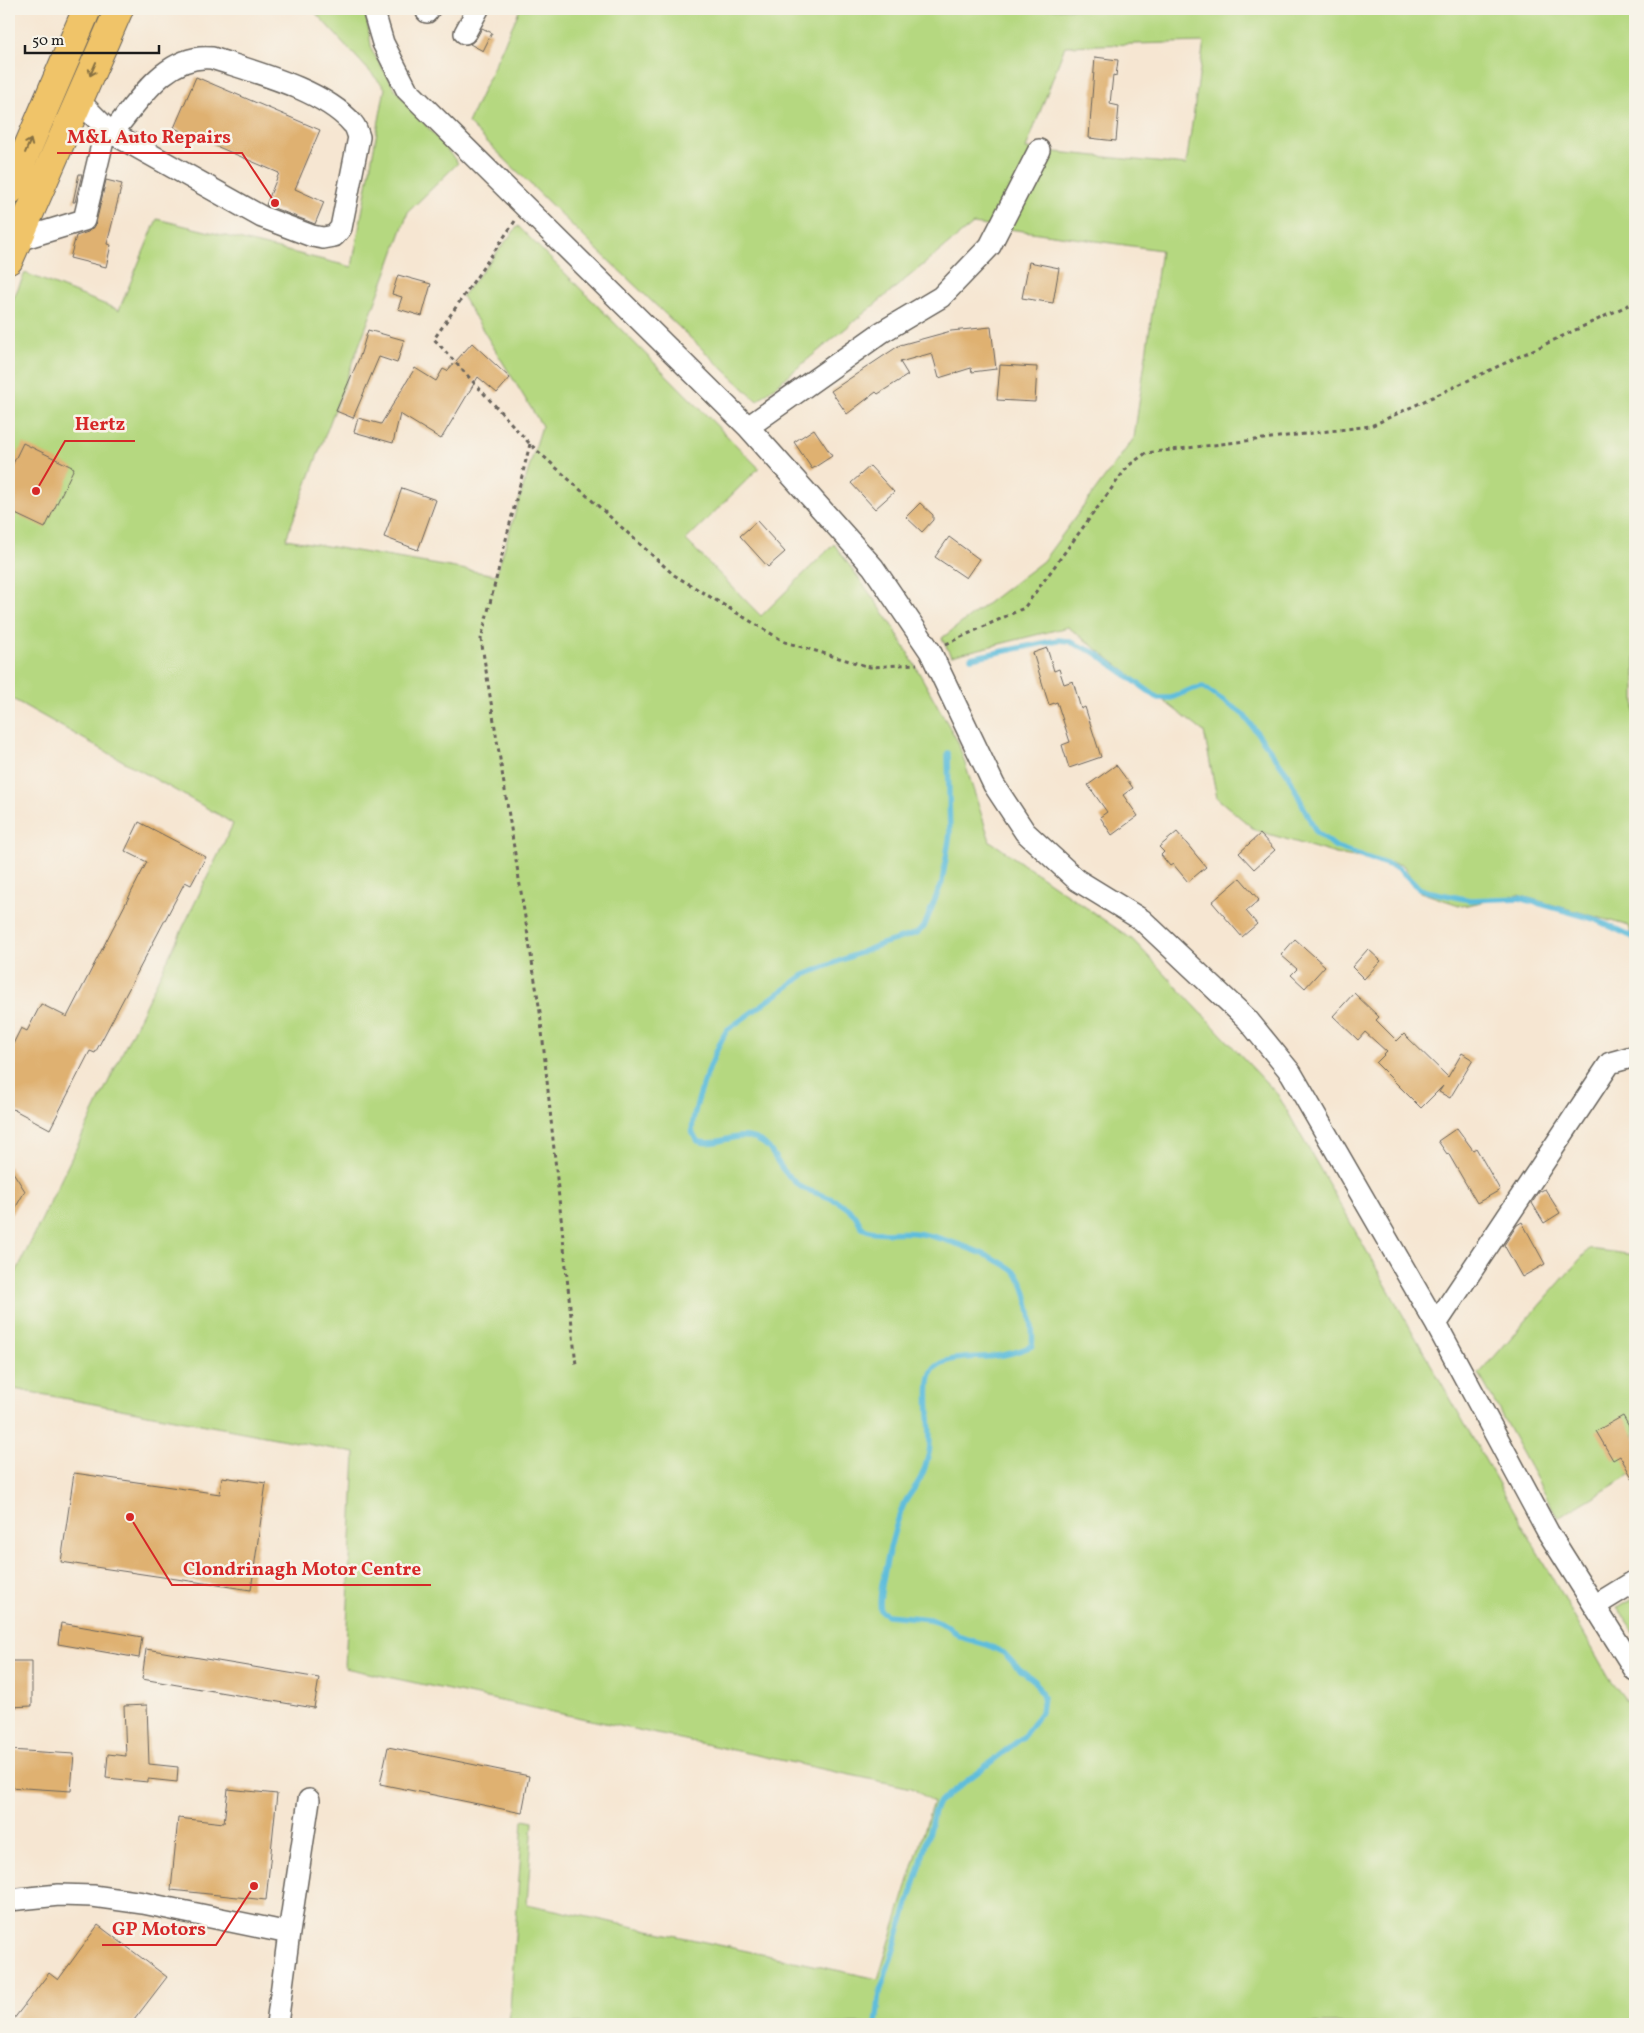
<svg xmlns="http://www.w3.org/2000/svg" width="1644" height="2033" font-family="Vollkorn,serif">
  <style>
    .green { fill: #b5d880; stroke: #687a4e; fill-rule: evenodd }
    .lines { fill: none; stroke-linecap: round; stroke-linejoin: round }
    .stream { stroke: #5ebddc; stroke-width: 5.5 }
    .building { fill: #dfb171 }
    .minor-casing { stroke: #68635c; stroke-width: 24 }
    .major-casing { stroke: #68635c; stroke-width: 30 }
    .path { stroke: #68635c; stroke-width: 3; stroke-dasharray: 4 4; stroke-linecap: butt }
    .minor { stroke: #fff; stroke-width: 21 }
    .major { stroke: #f0c469; stroke-width: 28 }
    .oneway { stroke: #867042 }
    .leader { fill: none; stroke: #d62828; stroke-width: 2 }
    .callout-dot { fill: #d62828; stroke: #f7f3e8; stroke-width: 2 }
    .callout-label { font-size: 19px; text-anchor: middle; font-weight: bold; fill: #d62828; stroke: #f7f3e8; stroke-width: 5; stroke-linejoin: round; paint-order: stroke }
  </style>
  <rect width="100%" height="100%" fill="#f7f3e8"/>
  <filter id="ink" filterUnits="userSpaceOnUse"><feTurbulence type="fractalNoise" baseFrequency=".02" numOctaves="2"/><feDisplacementMap in="SourceGraphic" scale="10" xChannelSelector="R" yChannelSelector="G"/><feConvolveMatrix kernelMatrix="1 2 1 2 8 2 1 2 1" color-interpolation-filters="sRGB"/></filter>
  <filter id="wash" filterUnits="userSpaceOnUse"><feTurbulence type="fractalNoise" baseFrequency=".0096" numOctaves="4" result="noise"/><feDisplacementMap in="SourceGraphic" scale="20" xChannelSelector="R" yChannelSelector="G"/><feGaussianBlur stdDeviation="1.12" result="paint"/><feColorMatrix in="noise" values="0 0 0 0 0 0 0 0 0 0 0 0 0 0 0 0 0 1.4 0 .05"/><feComposite in="paint" operator="in"/></filter>
  <g filter="url(#wash)">
    <rect width="100%" height="100%" fill="#f6e6d2"/>
    <path class="green" d="M100 9H107L9 234V216Z
      M312 9H365L372 51 396 90 458 163 408 212 386 274 286 539 496 575 542 426 462 296 518 226 759 468 686 540 761 616 834 544 891 623 958 742 990 841 1133 940 1278 1095 1609 1678 1635 1712V2024H509L523 1820 533 1822 527 1904 878 1979 933 1802 912 1788 345 1668 355 1453 9 1388V1287L233 824 221 816 9 697V308L25 273 119 310 157 219 352 267 385 88Z
      M520 9H1635V947L1629 926 1518 895 1462 906 1420 892 1403 865 1336 854 1255 830 1217 798 1204 732 1068 627 951 656 942 638 1043 561 1134 438 1161 250 973 224 757 401 586 239 468 123ZM1204 42 1186 165 1026 149 1065 46Z
      M1589 1249 1635 1255V1472L1558 1518 1479 1374Z
      M1635 1597V1633L1617 1608Z"/>
    <g class="lines">
      <path class="stream" d="M971 658 1058 640 1068 641 1096 653 1158 698H1171L1192 689 1203 687 1243 714 1287 773 1316 832 1336 847 1398 868 1419 888 1426 891 1470 900 1520 898 1594 919 1635 938
        M876 2024 880 1992 919 1870 934 1812 938 1803 1023 1737 1041 1712 1043 1697 1035 1681 1017 1667 1004 1653 988 1645 960 1637 948 1626 930 1619 887 1615 881 1611C876 1595 896 1521 904 1504 909 1494 918 1485 922 1475 925 1469 927 1460 929 1453 933 1435 923 1383 933 1370 946 1354 977 1359 995 1356 1008 1355 1020 1351 1032 1346 1034 1330 1028 1285 1016 1273 1000 1257 939 1236 915 1233 902 1231 874 1236 863 1228 859 1224 858 1219 855 1215 851 1211 845 1206 840 1203 829 1196 817 1194 805 1189 798 1187 791 1178 785 1172 773 1159 773 1144 752 1138 733 1132 714 1148 698 1141 696 1139 694 1137 693 1134 688 1117 717 1046 727 1030L804 975 882 944 917 933 924 927 942 882 950 834 948 753"/>
    </g>
    <g id="blocks">
      <path class="building" d="M482 28 492 33 483 51 470 44 476 39Z
        M1095 57 1118 60 1116 76 1113 75 1110 104 1119 106 1116 141 1089 138Z
        M196 77 320 130 295 189 324 202 315 224 266 205 279 173 174 128Z
        M79 174H82L75 202H73Z
        M106 180 122 184 107 244 111 245 106 267 70 258 76 236 88 232 96 223Z
        M1029 262 1059 268 1053 303 1022 298Z
        M398 275 431 284 422 316 398 309 402 297 392 294Z
        M991 327 996 369 972 372 971 368 939 378 932 353 900 362 908 375 878 394 876 392 847 414 831 391 900 345 951 331Z
        M368 330 404 340 397 363 379 357 353 418 336 411 360 356Z
        M472 343 510 378 497 393 478 377 441 439 400 414 393 443 354 432 358 418 381 424 415 368 436 381 443 369 447 371Z
        M1000 365 1037 367 1035 402 997 400Z
        M814 429 832 456 812 469 794 442Z
        M23 443 74 468 45 528 9 511V472Z
        M870 466 894 492 875 509 851 483Z
        M402 488 436 500 418 550 384 537Z
        M920 503 933 515V520L922 532 906 517Z
        M757 521 785 552 768 567 740 536Z
        M949 537 979 559 966 578 935 557Z
        M1047 648 1054 671 1059 669 1064 684 1073 681 1081 709 1085 707 1101 757 1069 768 1062 745 1070 742 1057 702 1049 705 1033 653Z
        M1116 765 1133 788 1123 795 1138 816 1112 835 1100 817 1107 812 1088 785Z
        M139 822 206 857 191 885 185 882 95 1053 90 1051 50 1129 9 1107V1052L21 1028 27 1031 41 1004 67 1017 147 862 125 851Z
        M1177 832 1206 867 1188 882 1173 864 1170 866 1161 855 1164 852 1159 847Z
        M1260 834 1275 850 1254 869 1239 853Z
        M1240 878 1259 900 1246 911 1257 924 1242 937 1212 902Z
        M1295 939 1325 966 1305 988 1291 975 1297 969 1281 955Z
        M1368 949 1381 961 1364 979 1352 967Z
        M1354 993 1379 1017 1376 1020 1397 1041 1404 1034 1448 1077 1462 1053 1473 1060 1450 1098 1439 1092 1443 1086 1421 1108 1376 1063 1387 1052 1365 1032 1358 1040 1333 1016Z
        M1457 1128 1473 1150 1476 1148 1500 1190 1477 1203 1448 1153 1447 1154 1438 1141Z
        M9 1166 25 1191 9 1219Z
        M1545 1189 1560 1213 1544 1223 1532 1203 1539 1192Z
        M1522 1222 1545 1264 1522 1277 1504 1245 1517 1225Z
        M1623 1416 1635 1437V1483L1620 1456 1613 1460 1596 1431Z
        M74 1473 220 1494 222 1477 266 1483 251 1590 61 1562Z
        M61 1623 142 1637 139 1658 58 1644Z
        M146 1649 319 1678 314 1708 142 1679Z
        M9 1661H32V1706L9 1707Z
        M147 1705 149 1764 178 1767 177 1782 148 1779V1782L106 1778 108 1754 126 1756 124 1706Z
        M388 1747 529 1776 522 1813 380 1784Z
        M9 1750 74 1754 71 1791 9 1787Z
        M228 1789 277 1794 266 1900 171 1890 178 1818 224 1823Z
        M98 1925 167 1977 131 2024H10L49 1973 58 1980Z"/>
    </g>
  </g>
  <g filter="url(#ink)">
    <use href="#blocks" fill-opacity="0" stroke="#68635c" stroke-width="1"/>
    <g class="lines">
      <defs>
        <path id="minor" d="M373 9 383 43 407 90 748 427 873 567 930 651 994 785 1025 832 1077 880 1142 920 1247 1019 1291 1073 1436 1324 1548 1532 1635 1670
          M427 12 429 9
          M465 33 478 9
          M106 128 112 133 262 217 312 236 323 238 334 236 341 228 359 137C357 132 356 126 352 123 322 89 254 72 212 58 166 53 138 102 112 133
          M18 240 84 220 106 128 79 101
          M748 427 882 332 941 297 990 246 1039 150
          M1436 1324 1610 1063 1635 1056
          M1596 1605 1635 1581
          M9 1900 59 1895 93 1896 143 1903 289 1933
          M277 2024 289 1933 309 1800"/>
        <path id="major" d="M9 191 87 9
          M9 260 119 9"/>
      </defs>
      <use href="#minor" class="minor-casing"/>
      <use href="#major" class="major-casing"/>
      <path class="path" d="M515 221 434 339 530 444 674 575 785 642 870 667 917 664
        M530 444 481 639 540 1012 576 1365
        M946 644 1024 608 1128 466 1146 453 1371 426 1635 302"/>
      <use href="#minor" class="minor"/>
      <use href="#major" class="major"/>
    </g>
    <defs><path id="oneway-shaft" d="M-6 0H5M1.5-3L5.5 0L1.5 3" fill="none" stroke-width="1.6" stroke-linecap="round" stroke-linejoin="round" transform="scale(1.25)"/></defs>
    <g class="oneway">
      <use href="#oneway-shaft" transform="translate(93 69) rotate(114)"/>
      <use href="#oneway-shaft" transform="translate(28 146) rotate(-67)"/>
    </g>
  </g>
  <path class="leader" d="M275 203L242 153H57M36 491L65 441H135M130 1517L172 1585H431M254 1886L216 1945H102"/>
  <g class="callout-dot">
    <circle cx="275" cy="203" r="5"/>
    <circle cx="36" cy="491" r="5"/>
    <circle cx="130" cy="1517" r="5"/>
    <circle cx="254" cy="1886" r="5"/>
  </g>
  <g class="callout-label">
    <text x="149" y="143">M&amp;L Auto Repairs</text>
    <text x="100" y="430">Hertz</text>
    <text x="302" y="1575">Clondrinagh Motor Centre</text>
    <text x="159" y="1935">GP Motors</text>
  </g>
  <rect width="1644" height="2033" fill="none" stroke="#f7f3e8" stroke-width="30"/>
  <path d="M25 45v8h134v-8" fill="none" stroke="#1c1c1c" stroke-width="2.5"/>
  <text x="32" y="45" font-size="15" fill="#1c1c1c" stroke="#f7f3e8" stroke-width="4" paint-order="stroke">50 m</text>
</svg>
